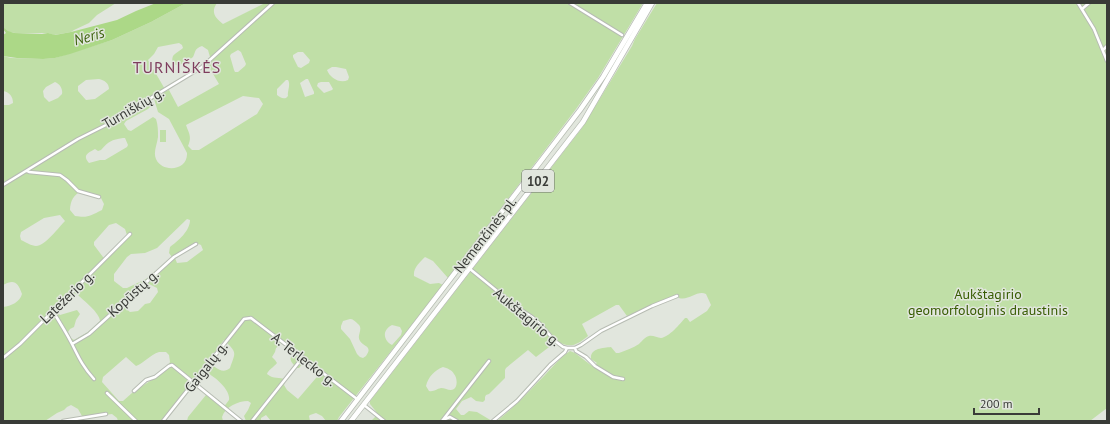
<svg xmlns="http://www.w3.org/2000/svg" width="1110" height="424" font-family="'PT Sans',sans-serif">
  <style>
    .green { fill: #c0dfa7; fill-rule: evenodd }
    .water { fill: #acd887 }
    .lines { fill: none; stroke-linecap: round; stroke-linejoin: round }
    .street-casing { stroke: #b7bcb3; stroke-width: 4.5 }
    .primary-casing { stroke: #b7bcb3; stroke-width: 6 }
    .street { stroke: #fff; stroke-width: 2.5 }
    .primary { stroke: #fff; stroke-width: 4.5 }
    .labels { text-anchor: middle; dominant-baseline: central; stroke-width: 3; stroke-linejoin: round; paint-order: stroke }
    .shield { fill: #e1e6dd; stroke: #6b6e69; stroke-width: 1 }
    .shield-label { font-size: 13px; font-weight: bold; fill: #393b37 }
    .street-label { font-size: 14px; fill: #393b37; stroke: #e1e6dd }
    .park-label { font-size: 14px; fill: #375c01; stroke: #e1e6dd }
    .water-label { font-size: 15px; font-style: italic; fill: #3d630d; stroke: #e1e6dd }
    .quarter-label { font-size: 16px; letter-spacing: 1px; fill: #7e3c5d; stroke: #e1e6dd }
  </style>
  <rect width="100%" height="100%" fill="#e1e6dd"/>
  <path class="green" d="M3 3H116L97 15 89 23 74 30 71 32 54 35 48 33H15L9 32 3 27Z
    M186 3H217C210 13 216 18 223 24L265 3H643L598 78 576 109 448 278 433 261 425 257C420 262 413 268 414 276L430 284 439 283 443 285 339 417 337 421H326L322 416 316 413 310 415 309 416 310 421H271L266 415 261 418V421H246L244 416 248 410 251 403 248 401C238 401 225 407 222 417L223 421H187L188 417 206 395 223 408 229 400C231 389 212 374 203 371L162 421H118L117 418 112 414 82 418 81 421H68L76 420 82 416 78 409 71 405 67 407 64 410 57 413 45 421H3V307C11 306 20 302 22 294 18 282 14 279 3 285V105H9L13 103C13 96 9 92 3 91V56L11 58 43 59 55 58 112 40 151 22ZM179 43 182 45 183 48C180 51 175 53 173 56 172 59 172 61 173 63 178 69 189 60 193 57 196 51 194 49 202 46L208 50 210 57 206 62 219 84 178 107 169 90 166 91 148 60 154 54 158 47ZM238 50 241 52 246 64 245 66 238 72H235L234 70 230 56 231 54ZM298 52H303L310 60 309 63 301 68 298 67 293 57V55ZM332 67H336L346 69 349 77 348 80C340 84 330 78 327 70ZM99 79C104 80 109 83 109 89L95 99 86 100 78 91V86L86 80ZM306 79H308L314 92V94L305 97 300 83ZM286 80H288C291 85 287 91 288 96L286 98C282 99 280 97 277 95V89ZM55 82C60 84 63 89 62 94L58 98 49 102 44 97 43 91 46 87ZM321 82H329L333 89 332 90 324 93 317 86 318 83ZM243 96 259 98 263 104 257 114 199 150H192L188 146C192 136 189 134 186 125ZM154 99 158 112 169 119 187 153C188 171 162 173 156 159 153 152 157 145 158 137 158 131 158 125 156 119L153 117 131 131 128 130 124 124 126 121 148 109 150 107 148 102ZM123 138H125L128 145 127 147 105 160H100L89 163C82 155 88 153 95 149L98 151 101 150C109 141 111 140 123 138ZM82 191 100 196 104 204 102 210C90 216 88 218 75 216L70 210C70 201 74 194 82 191ZM60 215 65 221C59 227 45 246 36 246 32 246 25 242 21 240L20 236 21 232 44 218ZM187 219 190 220C190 231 178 241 170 247L169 253 172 257 146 279 127 288H123L114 281V274L127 257 131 254 145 253 157 248ZM116 223 125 229 127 235 104 258 103 257 94 245V242L109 225ZM196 243 201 245 203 250 187 262 177 263 175 258 178 257V253L180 251ZM145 282 157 288 158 292 150 303 145 304 138 311 130 312 124 307V303ZM73 294H75L78 295C84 301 100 313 100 321L88 332 74 340 71 338 68 332 70 329 74 327 76 320 80 314 77 310 60 315 56 312C57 304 67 299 73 294ZM350 319C353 319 355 321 358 324 364 329 356 335 360 341 364 347 373 346 366 356L363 358 360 357 357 354 350 339 341 329V326L343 321ZM392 325 400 327 402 331 401 335 392 345C383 340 382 330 392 325ZM224 340C237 353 236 351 230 368 222 375 215 367 208 361ZM284 342 295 350C288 359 290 361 297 368H299L306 359 322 371 298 399 287 390 284 385 286 380C279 376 274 380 267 374 268 370 274 367 277 363L275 360 272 357 275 352 276 348ZM159 352H166L169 355 170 362 165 371 132 393 123 401H119L102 382 103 377 126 357 136 366C144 363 150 355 159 352Z
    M657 3H1107V408L1090 421H497C511 410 524 397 536 384 548 373 557 360 570 351L575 353 592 366 597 363 591 359C590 348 603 348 611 347L616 353H619C626 350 633 348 639 344 642 341 645 337 649 336 653 335 657 338 661 338 669 337 680 324 685 318H687L690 322 707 311 711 305 706 294C697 290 689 301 679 298L677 295H676L656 303 627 316 619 305H616L582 324 588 336C577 345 570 349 557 341L536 357 528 350 506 368 505 370V378L489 394 486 395 485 397V400L483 402 476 401 471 397 462 401 456 409 461 415H464L469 411 477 412 492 421H371L378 414 370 404V401L582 128 632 46 635 39ZM443 367C447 368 452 370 454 374 457 377 458 386 454 389 450 392 446 388 441 388 436 389 434 392 429 391L426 386C428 377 435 370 443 367Z
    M160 130H166V142H160Z"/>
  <path class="water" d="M156 3H186L151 22 112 40 70 54 55 58 43 59 17 58 3 56V35L6 33 3 29V27L8 31 14 33 42 34 48 33 55 35 71 32 117 20 136 11Z"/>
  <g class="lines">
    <defs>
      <path id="street" d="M570 3 622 35
        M1078 3 1094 29 1107 61
        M1082 9 1089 3
        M1103 50 1107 46
        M27 171 29 172 60 175 67 180 78 191 99 197
        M3 185 78 139 108 124 202 67 273 3
        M470 269 518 308 532 317 540 324 555 341 563 347 567 348H575L581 345 601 331 652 306 677 296
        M52 310C59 321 66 332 72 344 79 358 83 367 94 379
        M72 344 89 334 174 257 196 244
        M575 348 576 351 586 357 595 366 613 377 623 379
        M3 358 20 344 130 234
        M134 391 146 380 155 377 169 366 172 365 241 421
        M107 393 136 421
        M364 405 384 421
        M445 419 450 417 457 421
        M63 421 106 414
        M163 421 244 319 251 318 357 399
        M252 421 303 357
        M442 421 489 361
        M493 421 517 401 550 365 565 352 567 348"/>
      <path id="primary" d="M341 421 580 110 603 77 647 3
        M351 421 583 122 652 3"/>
    </defs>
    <use href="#street" class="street-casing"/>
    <use href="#primary" class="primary-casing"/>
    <use href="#street" class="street"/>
    <use href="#primary" class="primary"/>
  </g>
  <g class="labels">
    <rect class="shield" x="522" y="170" width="32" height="22" rx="3"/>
    <g class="shield-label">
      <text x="538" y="181">102</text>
    </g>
    <g class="street-label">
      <text transform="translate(133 108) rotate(-30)">Turniškių g.</text>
      <text transform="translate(485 235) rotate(-52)">Nemenčinės pl.</text>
      <text transform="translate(133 293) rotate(-42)">Kopūstų g.</text>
      <text transform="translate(67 297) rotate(-44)">Latežerio g.</text>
      <text transform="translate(527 317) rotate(40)">Aukštagirio g.</text>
      <text transform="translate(304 359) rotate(38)">A. Terlecko g.</text>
      <text transform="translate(206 367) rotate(-52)">Gaigalų g.</text>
    </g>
    <g class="park-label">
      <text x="988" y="294">Aukštagirio<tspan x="988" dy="16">geomorfologinis draustinis</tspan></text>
    </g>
    <g class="water-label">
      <text transform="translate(89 36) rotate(-16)">Neris</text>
    </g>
    <g class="quarter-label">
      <text x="177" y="67">TURNIŠKĖS</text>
    </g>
  </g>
  <rect width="1110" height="424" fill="none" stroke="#393b37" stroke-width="8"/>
  <path d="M974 408v6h65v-6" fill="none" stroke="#393b37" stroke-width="2"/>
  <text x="980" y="408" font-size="12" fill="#393b37" stroke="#e1e6dd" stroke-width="3" paint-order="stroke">200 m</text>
</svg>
